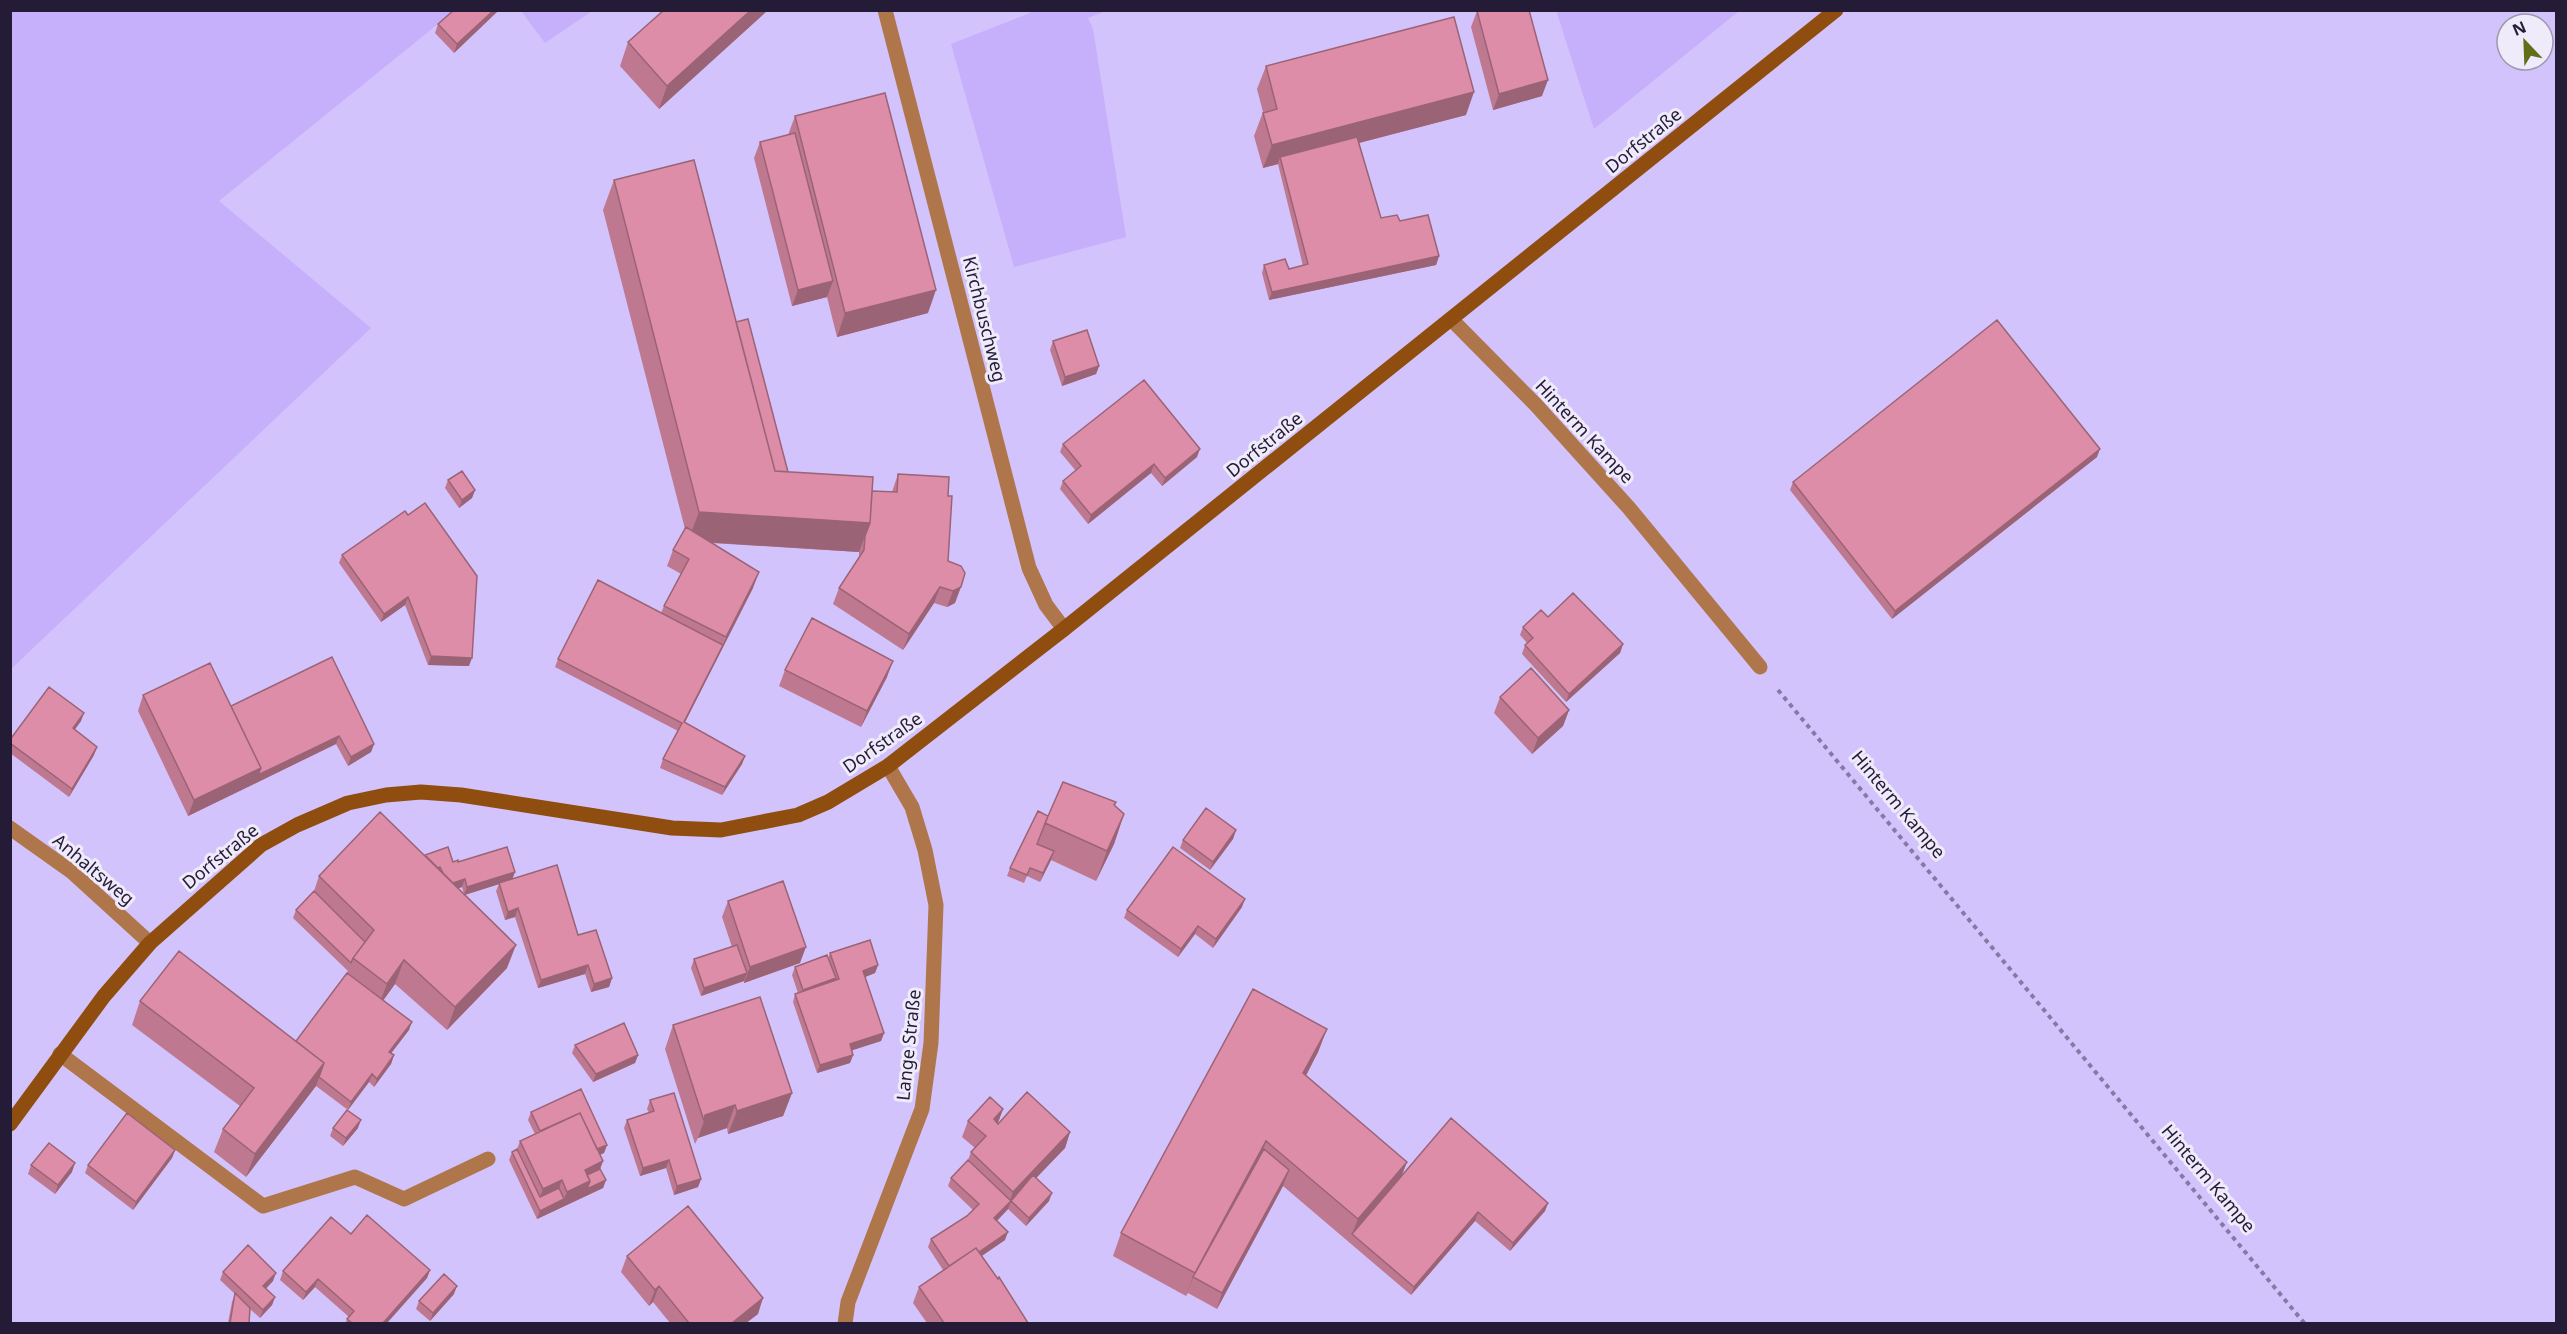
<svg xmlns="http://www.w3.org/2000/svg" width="2567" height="1334" font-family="'Noto Sans',sans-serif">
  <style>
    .green { fill: #c6affb }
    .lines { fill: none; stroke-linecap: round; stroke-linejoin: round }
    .path { stroke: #8679a5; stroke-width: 4; stroke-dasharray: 4.5 4.5; stroke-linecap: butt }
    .service { stroke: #ae764a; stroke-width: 15 }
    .minor { stroke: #ae764a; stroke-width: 15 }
    .tertiary { stroke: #ae764a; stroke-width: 15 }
    .secondary { stroke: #8f4e0f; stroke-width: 15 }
    .wall { fill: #be7990; fill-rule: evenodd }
    .shaded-wall { fill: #9b6376 }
    .building { fill: #dd8da8; stroke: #9b6376; stroke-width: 1.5 }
    .labels { text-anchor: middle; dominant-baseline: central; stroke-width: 6; stroke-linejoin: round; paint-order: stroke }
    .street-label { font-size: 18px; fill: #241b36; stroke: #efebfa }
  </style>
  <rect width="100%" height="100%" fill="#d3c3fc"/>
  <path class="green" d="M1556 10H1739V11L1594 129Z
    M11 11H454L219 201 371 328 11 669Z
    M521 11H592L545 43Z
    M1035 11H1106L1088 18 1093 29 1126 237 1014 267 951 44Z"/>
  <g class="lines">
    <path class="path" d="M1778 690 2305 1324"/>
    <path class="service" d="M1451 319 1536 405 1629 508 1760 667
      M60 1054 263 1206 355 1177 404 1199 488 1159"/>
    <path class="minor" d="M10 828 72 872 150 943
      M845 1324 848 1302 922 1109 931 1043 936 905 925 850 912 807 888 766"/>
    <path class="tertiary" d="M885 10 1029 568 1046 605 1064 629"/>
    <path class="secondary" d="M10 1124 104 996 150 943 261 845 297 825 348 803 386 795 421 792 461 795 672 828 721 830 798 815 828 802 888 766 1064 629 1836 10"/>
  </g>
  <path class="wall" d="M454 10H499L454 53 435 33 438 24Z
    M768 10 659 109 620 66 628 42Z
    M1477 11 1542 96 1493 110 1471 27Z
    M1266 66 1466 115 1359 143 1381 218 1400 221 1439 256 1436 265 1269 300 1262 273 1264 265 1289 269 1303 266 1278 164 1263 168 1254 136 1263 112 1257 89Z
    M795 116 928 313 837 337 827 297 792 306 754 158 760 142 788 135Z
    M614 180 736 322 788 472 872 491 892 492 898 474 948 496V561L961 566 955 603 947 607 934 603 903 650 833 604 839 588 859 558V552L711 543 753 588 685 722 745 756 742 764 722 795 660 768 663 759 678 731 555 667 558 659 661 613 664 606 681 574 667 566 673 550 685 529 603 210Z
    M1053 341 1099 366 1096 374 1062 386 1050 350Z
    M1063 444 1197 457 1162 486 1151 473 1088 524 1060 489 1063 481 1076 471 1060 452Z
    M2097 457 1892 619 1790 490 1793 482Z
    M448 480 475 490 472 498 459 508 445 488Z
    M405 511 469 666 428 665 405 605 381 622 339 563 342 555Z
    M1548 617 1623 644 1620 653 1566 702 1522 654 1525 645 1527 643 1520 635 1523 627Z
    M785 670 887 677 861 727 779 686Z
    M143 695 231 706 374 744 371 752 348 766 336 744 188 816 138 711Z
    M1500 697 1569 710 1563 726 1532 754 1494 713Z
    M81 721 75 729 94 755 69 797 10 753V736L12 737Z
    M1116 802 1115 805 1124 814 1114 844 1096 881 1051 860 1040 882 1027 876 1024 883 1007 876 1010 868 1048 816Z
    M1236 830 1233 839 1210 870 1180 848 1183 840Z
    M425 855 453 862 515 872 512 879 578 935 612 978 609 987 591 992 585 974 538 988 515 917 505 920 496 891 499 884 465 895 507 968 447 1030 395 984 383 1001 409 1030 391 1053 394 1055 391 1064 374 1087 369 1082 348 1110 316 1086 246 1177 214 1152 223 1129 240 1106 132 1025 140 1001 296 1041 348 971 293 918 296 910 314 891 319 876ZM462 887 464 894 458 888Z
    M728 901 800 963 744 983V981L701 996 691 968 694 959 732 947 722 917Z
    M1242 907 1213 948 1195 934 1178 957 1124 918 1127 910Z
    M830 953 878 965 875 973 865 977 884 1033 881 1041 852 1050 853 1055 850 1063 817 1073 793 1002 795 994 798 993 792 975 795 967 828 959Z
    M673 1025 792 1093 783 1116 728 1134 727 1128 698 1138 695 1144 665 1049Z
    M1327 1029 1318 1052 1306 1076 1407 1162 1401 1177 1548 1203 1545 1211 1510 1251 1475 1221 1411 1295 1283 1186 1217 1309 1188 1293 1186 1296 1113 1256 1121 1233Z
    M575 1045 638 1055 635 1063 593 1082 572 1053Z
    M650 1100 701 1179 698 1187 674 1195 666 1168 640 1176 624 1128 627 1120 649 1113 647 1109Z
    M1003 1109 998 1123 1070 1132 1065 1148 1036 1178 1049 1201 1026 1226 1008 1209 997 1221 1005 1240 982 1256 1028 1323H927L913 1303 919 1287 943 1270 928 1247 931 1239 967 1216 973 1210 948 1186 951 1178 968 1160 971 1152 975 1148 962 1137 968 1121Z
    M531 1112 607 1145 604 1153 600 1155 603 1161 600 1169 606 1180 603 1188 537 1219 509 1160 512 1152 517 1149 520 1141 535 1134 528 1120Z
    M333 1128H358L343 1146 330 1136Z
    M175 1150 172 1158 133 1210 85 1173 88 1165Z
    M31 1165 72 1172 55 1194 28 1174Z
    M351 1234 430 1270 427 1278 387 1323H345L349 1317 315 1287 303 1300 280 1280 283 1271Z
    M627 1256 758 1314 746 1323H670L653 1302 649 1306 621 1272Z
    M223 1272 273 1281 266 1289 275 1297 272 1305 260 1318 250 1309 249 1323H228L232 1302 235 1294 220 1280Z
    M454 1294 430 1321 416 1309 419 1301Z"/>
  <path class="shaded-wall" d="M494 10H499L454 53 457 44Z
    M751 10H768L659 109 667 86Z
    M1548 80 1542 96 1493 110 1499 94Z
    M1474 92 1466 115 1282 163 1280 157 1278 164 1263 168 1272 145Z
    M1439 256 1436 265 1269 300 1272 292Z
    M833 281 827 297 792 306 798 290Z
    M936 290 928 313 837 337 845 313Z
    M1099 366 1096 374 1062 386 1065 377Z
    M1200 449 1197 457 1162 486 1165 478Z
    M2100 449 2097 457 1892 619 1895 611Z
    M1154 464 1151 473 1088 524 1091 515Z
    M475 490 472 498 459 508 462 500Z
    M699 512 870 523 859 552 688 541Z
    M759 572 753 588 681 730 684 722Z
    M940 587 934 603 903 650 909 634Z
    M961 587 955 603 947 607 953 591Z
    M408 597 405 605 381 622 384 614Z
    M1623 644 1620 653 1566 702 1569 694Z
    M431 656 472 658 469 666 428 665Z
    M893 661 887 677 861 727 867 711Z
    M1569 710 1563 726 1532 754 1538 738Z
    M84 713 81 721 70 736 73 728Z
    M339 736 336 744 188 816 194 800 261 768Z
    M374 744 371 752 348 766 351 757Z
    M97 747 94 755 69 797 72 789Z
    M745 756 742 764 722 795 725 787Z
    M1124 814 1114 844 1096 881 1107 851Z
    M1236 830 1233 839 1210 870 1213 862Z
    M1054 851 1051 860 1040 882 1043 873Z
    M515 872 512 880 464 895 467 887Z
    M465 879 462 887 444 894 447 885Z
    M1245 899 1242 907 1213 948 1216 939Z
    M518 908 515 917 505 920 508 912Z
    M1198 926 1195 934 1178 957 1181 949Z
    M516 945 507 968 447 1030 455 1007Z
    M806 947 800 963 744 983 750 967Z
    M404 960 395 984 378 1007 387 984Z
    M588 965 585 974 538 988 541 980Z
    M878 965 875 973 860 979 863 971Z
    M747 973 744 981 701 996 704 988Z
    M612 978 609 987 591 992 594 984Z
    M836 978 833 986 800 998 803 990Z
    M412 1022 409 1030 386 1060 389 1052Z
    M1327 1029 1318 1052 1295 1096 1303 1073Z
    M884 1033 881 1041 847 1052 850 1044Z
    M394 1055 391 1064 374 1087 377 1079Z
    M638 1055 635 1063 593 1082 596 1074Z
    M853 1055 850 1063 817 1073 820 1065Z
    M324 1063 316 1086 246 1177 255 1154Z
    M372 1074 369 1082 348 1110 351 1102Z
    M792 1093 783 1116 728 1134 737 1111Z
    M735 1105 727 1128 698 1138 704 1121 705 1115Z
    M1003 1109 997 1125 994 1119Z
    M361 1120 358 1128 343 1146 346 1138Z
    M1070 1132 1065 1148 1013 1202 1011 1201 1008 1209 991 1227 994 1218 1009 1203 1013 1192Z
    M1266 1141 1258 1165 1193 1277 1186 1296 1195 1273Z
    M607 1145 604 1153 589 1159 592 1151Z
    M175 1150 172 1158 133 1210 136 1202Z
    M669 1160 666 1168 640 1176 643 1168Z
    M603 1161 597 1177 584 1183 585 1170Z
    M1407 1162 1398 1185 1352 1234 1358 1219Z
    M75 1163 72 1172 55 1194 58 1185Z
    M1289 1170 1283 1186 1217 1309 1222 1293Z
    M701 1179 698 1187 674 1195 677 1186Z
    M562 1180 556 1196 537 1205 543 1189Z
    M606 1180 603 1188 537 1219 540 1211 564 1199 567 1192 590 1181Z
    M1052 1193 1049 1201 1026 1226 1029 1218Z
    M1548 1203 1545 1211 1510 1251 1513 1243Z
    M1478 1212 1475 1221 1411 1295 1414 1287Z
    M1008 1232 1005 1240 949 1278 952 1270Z
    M430 1270 427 1278 387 1323H383Z
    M276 1273 273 1281 260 1294 263 1286Z
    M318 1279 315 1287 303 1300 306 1292Z
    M457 1286 454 1294 430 1321 433 1313Z
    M659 1286 653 1302 649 1306 655 1290Z
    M275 1297 272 1305 260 1318 263 1310Z
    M763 1298 758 1314 746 1323H732Z"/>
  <path class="building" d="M454 10H494L457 44 438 24Z
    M664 10H751L667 86 628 42Z
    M1479 10H1529L1548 80 1499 94 1477 11Z
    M1454 17 1474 92 1272 145 1263 113 1277 109 1266 66Z
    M885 93 936 290 845 313 795 116Z
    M795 133 833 281 798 290 760 142Z
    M1357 137 1381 218 1397 215 1400 221 1428 215 1439 256 1272 292 1264 265 1285 259 1289 269 1308 264 1280 157Z
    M694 160 775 471 873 477 870 523 699 512 614 180Z
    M748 319 788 472 775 471 736 322Z
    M1997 320 2100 449 1895 611 1793 482Z
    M1087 330 1099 366 1065 377 1053 341Z
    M1144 380 1200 449 1165 478 1154 464 1091 515 1063 481 1081 466 1063 444Z
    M462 471 475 490 462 500 448 480Z
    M898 474 949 477 948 496H952L948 561 961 566 965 573 961 587 953 591 940 587 909 634 839 588 864 550 865 536 870 523 872 491 897 492Z
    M425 503 477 576 472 658 431 656 408 597 384 614 342 555 405 511 408 515Z
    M686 527 759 572 726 637 664 606 689 559 673 550Z
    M598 580 723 645 684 722 745 756 725 787 663 759 682 723 558 659Z
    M1573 593 1623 644 1569 694 1525 645 1533 638 1523 627 1541 610 1548 617Z
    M812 618 893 661 867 711 785 670Z
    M332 657 374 744 351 757 339 736 258 775 261 768 231 706Z
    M210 663 261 768 194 800 143 695Z
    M1531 668 1569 710 1538 738 1500 697Z
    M49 687 84 713 73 728 97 747 72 789 10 743V736L12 737Z
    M1063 782 1116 802 1114 805 1124 814 1107 851 1045 823Z
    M1206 808 1236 830 1213 862 1183 840Z
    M1038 811 1048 816 1037 844 1054 851 1043 873 1030 868 1027 875 1010 868Z
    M380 812 516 945 455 1007 404 960 387 984 353 958 374 930 319 876Z
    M448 847 453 862 458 860V862L507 847 515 872 467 887 465 879 453 883 443 873 440 867 438 868 425 855Z
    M1173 847 1245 899 1216 939 1198 926 1181 949 1127 910Z
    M557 865 578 935 596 930 612 978 594 984 588 965 541 980 518 908 508 912 499 883Z
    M783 881 806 947 750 967 728 901Z
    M314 891 365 942 353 958 351 963 296 910Z
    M870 940 878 965 863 971 884 1033 850 1044 853 1055 820 1065 795 994 839 979 830 953Z
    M737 945 747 973 704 988 694 959Z
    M179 951 324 1063 255 1154 223 1129 254 1088 140 1001Z
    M827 955 836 978 803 990 795 967Z
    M347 973 412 1022 389 1052 394 1055 377 1079 372 1074 351 1102 319 1077 324 1063 296 1041Z
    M1253 989 1327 1029 1303 1073 1407 1162 1358 1219 1266 1141 1195 1273 1121 1233Z
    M760 997 792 1093 737 1111 735 1105 705 1115 704 1121 673 1025Z
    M624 1023 638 1055 596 1074 575 1045Z
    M581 1089 607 1145 597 1149 580 1113 540 1131 531 1112Z
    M1027 1092 1070 1132 1013 1192 971 1152 986 1136 968 1121 990 1097 1003 1109 994 1119 998 1124Z
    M674 1093 701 1179 677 1186 669 1160 643 1168 627 1120 654 1111 650 1100Z
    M347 1110 361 1120 346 1138 333 1128Z
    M127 1113 175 1150 136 1202 88 1165Z
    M580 1113 603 1161 585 1170 590 1181 567 1192 562 1180 543 1189 520 1141Z
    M1451 1118 1548 1203 1513 1243 1478 1212 1414 1287 1352 1234Z
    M49 1143 75 1163 58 1185 31 1165Z
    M517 1149 540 1197 559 1188 564 1199 540 1211 512 1152Z
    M1264 1149 1289 1170 1222 1293 1193 1277Z
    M968 1160 1011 1201 1033 1175 1052 1193 1029 1218 1011 1201 994 1218 1008 1232 979 1252 976 1248 949 1266 931 1239 967 1216 979 1204 951 1178Z
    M600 1169 606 1180 587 1189 590 1181 587 1175Z
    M688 1206 763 1298 732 1323H689L659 1286 655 1290 627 1256Z
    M367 1215 430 1270 383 1323H352L347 1319 354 1311 318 1279 306 1292 283 1271 331 1217 351 1234Z
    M248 1245 276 1273 263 1286 275 1297 263 1310 223 1272Z
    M976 1248 998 1279 999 1277 1028 1323H944L919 1287Z
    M444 1274 457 1286 433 1313 419 1301Z
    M235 1293 250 1308 249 1323H230Z"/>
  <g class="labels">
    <g class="street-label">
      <text transform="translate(1643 140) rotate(-39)">Dorfstraße</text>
      <text transform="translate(985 319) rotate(76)">Kirchbuschweg</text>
      <text transform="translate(1585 431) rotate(47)">Hinterm Kampe</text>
      <text transform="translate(1264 444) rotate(-39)">Dorfstraße</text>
      <text transform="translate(882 742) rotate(-35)">Dorfstraße</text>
      <text transform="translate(1899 804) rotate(50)">Hinterm Kampe</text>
      <text transform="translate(220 856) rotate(-39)">Dorfstraße</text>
      <text transform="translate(94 869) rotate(40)">Anhaltsweg</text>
      <text transform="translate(908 1045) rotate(-84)">Lange Straße</text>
      <text transform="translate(2209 1178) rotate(50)">Hinterm Kampe</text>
    </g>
  </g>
  <rect width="2567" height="1334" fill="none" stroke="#241b36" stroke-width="24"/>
  <g transform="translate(2525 42) rotate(337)"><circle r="28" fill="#efebfa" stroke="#9e98ac" stroke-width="1.5"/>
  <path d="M0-4.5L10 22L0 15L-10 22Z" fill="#626f19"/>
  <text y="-9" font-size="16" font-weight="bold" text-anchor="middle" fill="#241b36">N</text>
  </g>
</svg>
